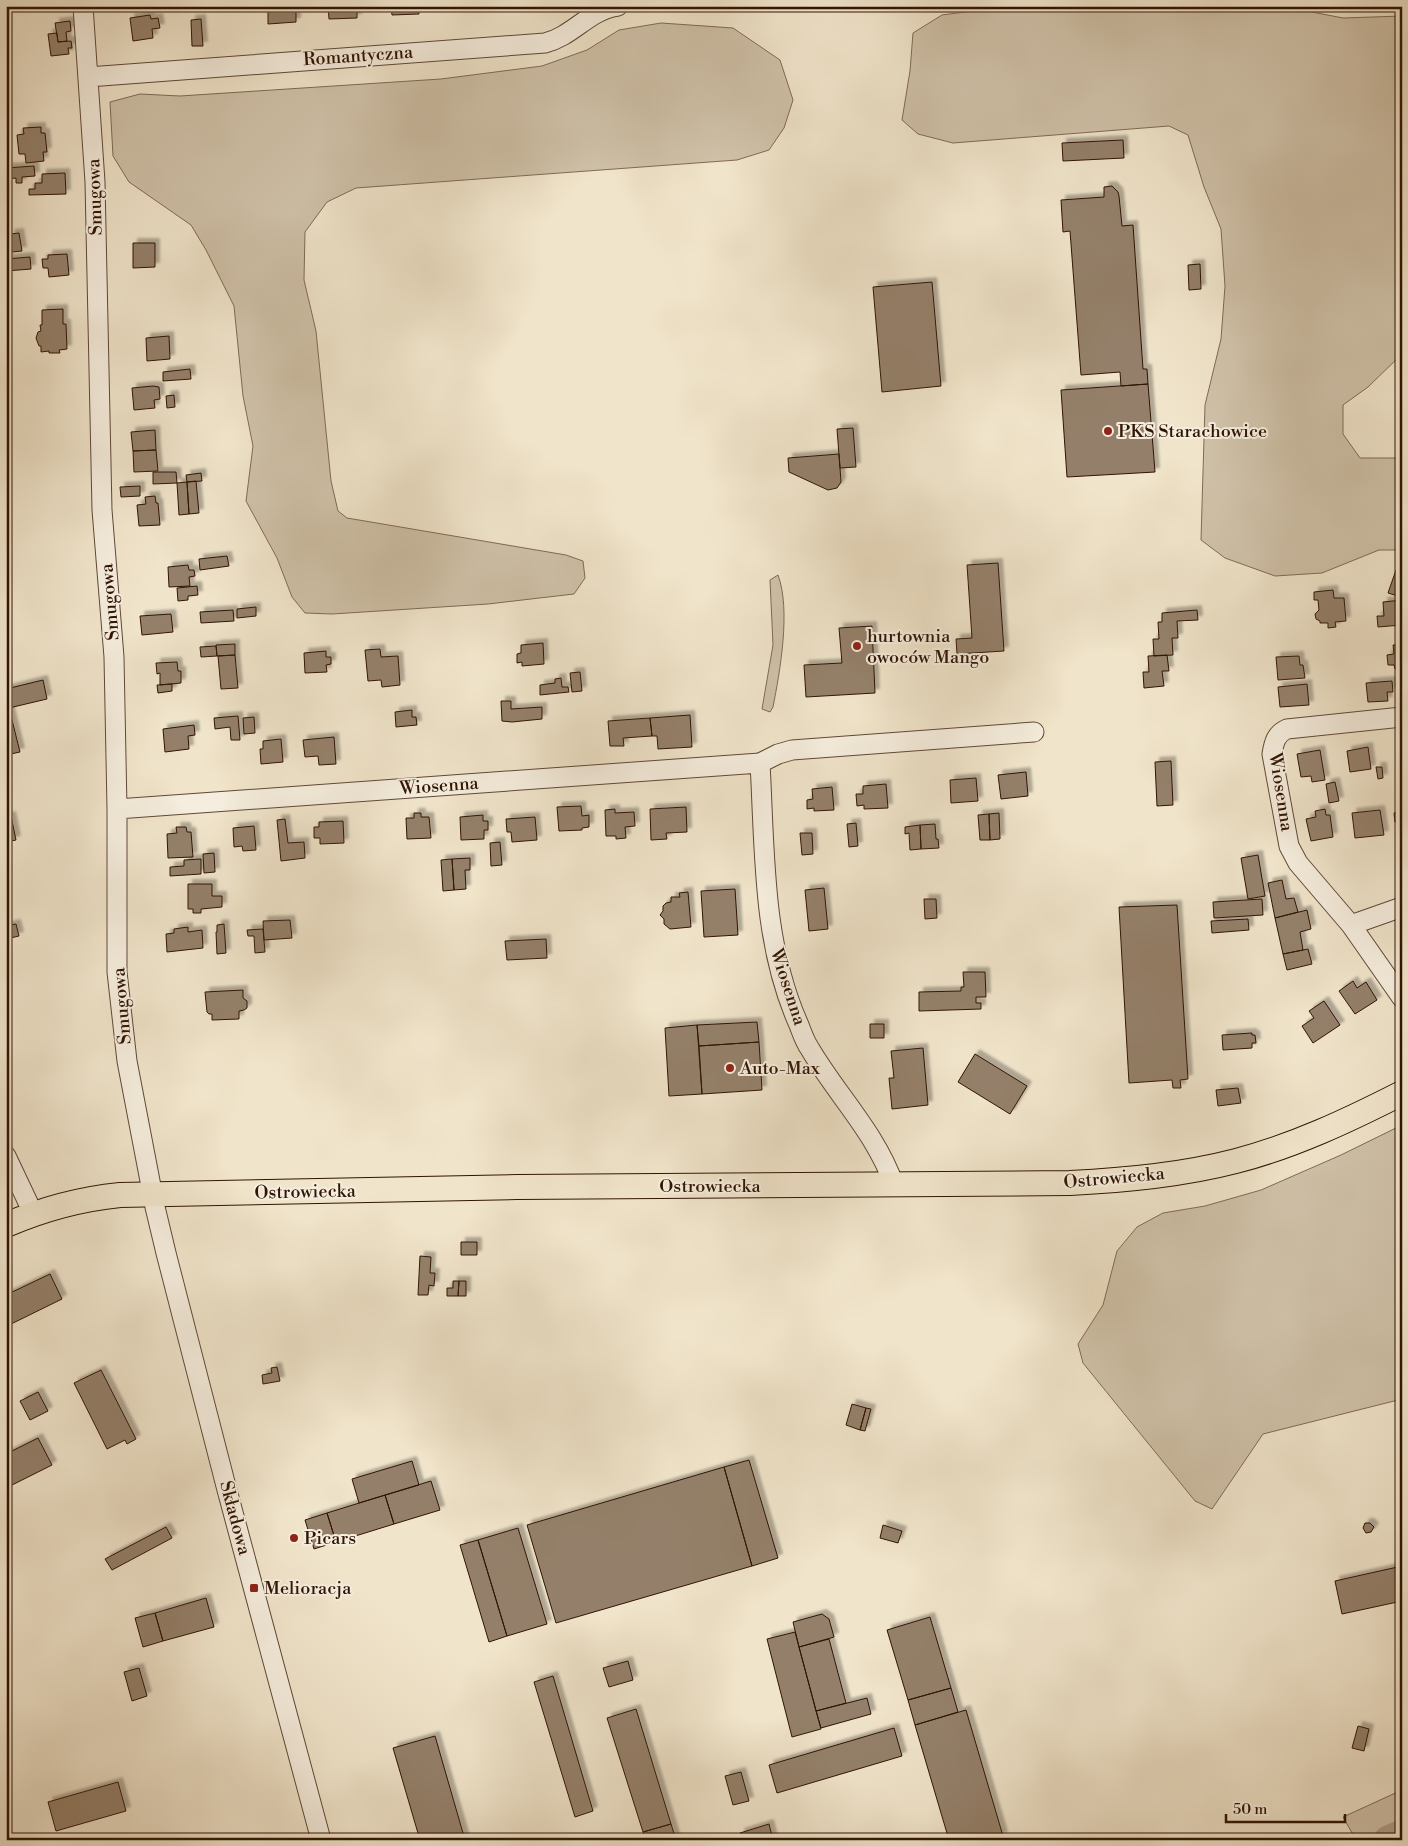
<svg xmlns="http://www.w3.org/2000/svg" width="1408" height="1846" font-family="'Libre Bodoni',serif">
  <style>
    .green { fill: #cfc1a8; stroke: #806a56 }
    .lines { fill: none; stroke-linecap: round; stroke-linejoin: round }
    .river { stroke: #af9d87; stroke-width: 29 }
    .building { fill: #94806b; stroke: #301404; filter: url(#shadow) }
    .minor-casing { stroke: #604836; stroke-width: 21 }
    .major-casing { stroke: #301404; stroke-width: 26 }
    .minor { stroke: #f5eddd; stroke-width: 19 }
    .major { stroke: #f0e4ca; stroke-width: 24 }
    .poi-dot { fill: #8f2418; stroke: #f5eddd; stroke-width: 2 }
    .labels { text-anchor: middle; dominant-baseline: central; stroke-width: 4; stroke-linejoin: round; paint-order: stroke }
    .street-label { font-size: 18px; fill: #301404; stroke: #f5eddd }
    .poi-label { font-size: 18px; fill: #301404; stroke: #f5eddd; text-anchor: start }
  </style>
  <defs>
    <filter id="shadow"><feDropShadow dx="4.5" dy="-4.5" stdDeviation="1" flood-color="#0004"/></filter>
  </defs>
  <rect width="100%" height="100%" fill="#f0e4ca"/>
  <filter id="stains"><feTurbulence type="fractalNoise" baseFrequency=".004" numOctaves="4"/><feColorMatrix values="0 0 0 0 .2 0 0 0 0 .09 0 0 0 0 .02 0 0 0 .5 -.17"/></filter>
  <radialGradient id="worn" r=".72"><stop offset=".6" stop-color="#630" stop-opacity="0"/><stop offset="1" stop-color="#630" stop-opacity=".3"/></radialGradient>
  <path class="green" d="M1011 6H1281L1343 18 1402 16V354L1368 387 1343 405V434L1360 458H1402V550H1379L1322 573 1275 576 1225 558 1201 540 1205 405 1221 339 1225 286 1221 229 1204 187 1188 135 1169 126 953 143 918 134 902 120 910 71 913 33 942 15Z
    M661 23 733 28 780 60 793 100 784 128 769 150 737 160 356 188 327 202 305 232 304 280 316 331 331 481 338 511 347 518 566 555 583 561 585 578 574 594 488 604 332 614 305 613 292 597 277 558 246 501 253 446 243 396 234 306 206 250 191 225 129 182 113 156 110 102 140 94 180 96 441 79 542 66 587 50 619 30Z
    M778 575C791 610 780 671 773 707L770 712 762 709 773 645 770 580Z
    M1402 1125V1399L1263 1434 1212 1509 1195 1501 1083 1363 1078 1344 1103 1305 1117 1251 1137 1227 1163 1213 1205 1206 1261 1190 1341 1155Z
    M1402 1790V1840H1356L1343 1817Z"/>
  <g class="lines">
    <path class="river" d="M1388 1840 1402 1834"/>
  </g>
  <path class="building" d="M268 6H300L296 12V22L268 24Z
    M328 6H357V18L329 19Z
    M391 6H419V14L392 15Z
    M454 6H481L482 9 454 10Z
    M150 15 151 19 158 18 160 28 152 29 153 38 133 41 130 18Z
    M201 19 203 46H192L191 20Z
    M70 21 71 31 66 32 67 41 58 42 55 23Z
    M57 33 58 42 71 41 72 48H68L69 54 51 56 48 34Z
    M41 127V133H45L47 152H43L44 161 26 163 25 154H19L17 135 24 134 23 128Z
    M1123 140 1124 158 1063 161 1062 143Z
    M34 166 35 176 22 177V183H16V178L6 179V168Z
    M65 173 66 194 29 195V189H35V183H42V174Z
    M1112 186 1118 192 1119 196 1122 226 1133 225 1143 369H1147L1148 384 1121 386 1120 372 1081 375 1070 231 1063 232 1061 200 1104 197V187Z
    M19 233 22 251 12 252 10 234Z
    M133 243H155V267L133 268Z
    M67 254 69 275 49 277 48 268H43L42 259H48V255Z
    M30 257 31 269 6 271V259Z
    M1200 264 1201 289 1189 290 1188 265Z
    M932 282 941 386 882 392 873 287Z
    M63 309V324H66L67 349 59 350 60 353H49V351L41 352V346H39L36 338 38 332 41 331 40 325H42V310Z
    M169 336 170 359 147 361 146 338Z
    M190 369 191 379 163 381V372Z
    M1148 384 1155 472 1067 477 1061 390Z
    M153 386 159 387 160 399 154 400 155 408 134 410 132 388Z
    M174 395 175 407 167 408 166 396Z
    M853 428 856 467 840 468 837 429Z
    M155 430 156 450 133 451 131 432Z
    M156 450 158 471 134 472 133 451Z
    M839 454 841 482 837 488 828 490 789 472 788 458Z
    M153 472H176L177 483 153 484Z
    M201 473 202 481 187 482 186 475Z
    M196 481 199 513 189 514 187 482Z
    M187 482 189 514 179 515 177 483Z
    M140 486V496L121 497 120 487Z
    M155 496 156 503H158L160 525 139 526 137 505 146 504 145 497Z
    M227 556 229 566 200 570 199 559Z
    M998 563 1004 651 957 654 956 639 972 638 967 565Z
    M188 565 189 570H194L195 576 189 577 190 586 169 587 168 567Z
    M1396 570 1402 572V585L1398 596 1388 593Z
    M197 586 198 595 188 596V600L178 601 177 588Z
    M1333 590 1334 598H1344L1346 621 1335 622 1336 627 1328 628V623H1320V621L1316 619 1315 614 1319 610 1318 600H1314V592Z
    M1402 600V625L1378 627 1377 616H1384L1383 602Z
    M256 607V616L237 618V609Z
    M233 610 234 621 201 623 200 612Z
    M1197 610 1198 620 1177 621 1178 638H1172L1173 655 1154 656 1153 639H1159L1158 622H1162V613Z
    M171 614 173 632 142 635 140 616Z
    M872 626 875 693 806 697 804 665 842 663 839 628Z
    M543 643 544 664 522 666V662L517 663V654L521 653V645Z
    M235 644V655L217 656 216 645Z
    M1393 645H1402V668L1395 669 1394 665H1388L1387 655 1394 654Z
    M216 646 217 656 201 657 200 647Z
    M380 649 381 657 398 656 400 685 382 687 381 680 368 681 365 650Z
    M326 651V657H331V664L326 665 327 672 305 673 304 653Z
    M235 655 238 688 221 689 218 656Z
    M1167 655 1169 671H1162L1164 686 1144 688 1143 672H1149L1148 656Z
    M1299 656 1300 665H1303L1305 678 1278 680 1276 657Z
    M177 662 178 671H181V683L160 685V673L157 674 156 663Z
    M580 672 582 691 572 692 570 673Z
    M561 678 562 687H568L569 692 540 695V685L555 683V679Z
    M43 680 47 699 9 708 20 752 6 755V689Z
    M1392 681 1393 692H1387L1388 701 1368 702 1366 683Z
    M172 684V691L158 693 157 685Z
    M1307 684 1309 705 1280 707 1278 687Z
    M501 701H511V709L542 707V719L512 722 502 721Z
    M412 710V717H416L417 725 396 727 395 712Z
    M690 715 692 747 658 749 657 736H652L650 718Z
    M238 716 240 740H231L230 727 215 729 214 718Z
    M254 717 255 733 244 734 243 718Z
    M650 718 652 736 623 738 624 746H610L608 721Z
    M194 725 195 735 188 736 189 749 165 752 163 729Z
    M334 737 336 764 319 765 318 756 305 757 303 740Z
    M281 739 283 762 261 764 260 749H263V741Z
    M1402 743V764H1399L1397 744Z
    M1368 747 1371 769 1350 772 1347 751Z
    M1320 750 1325 780 1312 782 1311 776 1301 777 1297 754Z
    M1171 761 1173 805 1157 806 1155 762Z
    M1376 767H1382L1383 778 1378 779Z
    M1026 772 1028 796 1001 799 998 775Z
    M976 778 978 801 951 803 950 780Z
    M1335 782 1339 801 1329 803 1326 784Z
    M886 784 888 808 864 809V805L857 806 856 794H863V786Z
    M832 787 834 810 814 811V808L807 809V800L813 799 812 789Z
    M581 806 582 816 589 815V827L582 828V830L559 831 557 807Z
    M686 807 687 832 666 833 667 839 651 840 650 809Z
    M1400 807H1402V824L1401 821 1395 822 1394 813 1400 812Z
    M615 809V813L634 812 635 826 625 827 626 838 616 839V836H606L605 810Z
    M1325 809 1326 815H1330L1333 837 1311 841 1306 819 1316 817 1315 811Z
    M1380 810 1384 835 1355 838 1352 813Z
    M414 813H421V817H429L431 838 407 839 406 818H414Z
    M999 813 1000 839 990 840 989 814Z
    M989 814 990 840H980L978 815Z
    M483 815V821H488V830H484V839L461 840 460 817Z
    M11 816 16 840 6 842V817Z
    M535 817 537 840 512 842 511 832H507L506 819Z
    M285 819 288 843 304 842 305 858 281 861 277 820Z
    M343 821 344 843 320 844V838H314V827H319V822Z
    M856 823 858 846 849 847 847 824Z
    M935 824 936 839H938L939 848 921 849 920 825Z
    M920 825 921 849 910 850 909 833 905 834V827Z
    M254 826 256 850 243 851 242 846 234 847 233 828Z
    M176 827H186L187 832H191L193 857 168 858 167 834 177 833Z
    M800 833H812L813 854 802 855Z
    M500 842 502 865 491 866 490 843Z
    M214 853 215 872 204 873 203 854Z
    M1258 855 1265 896 1248 899 1241 858Z
    M470 858V870H465L466 889 454 890 452 859Z
    M201 859V874L170 876V867L184 866V860Z
    M452 859 454 890 443 891 441 860Z
    M1282 880 1286 899 1294 898 1298 912 1275 918 1268 883Z
    M188 884H212V896H222V907L201 909V913H193V909H188Z
    M824 888 828 929 809 931 805 890Z
    M735 889 738 935 704 937 701 891Z
    M688 892 691 927 670 929 664 924V919L660 915 663 911V906L666 903 671 902V897H680L679 893Z
    M924 899H936L937 918 925 919Z
    M1262 899 1263 915 1214 918 1213 902Z
    M1177 905 1188 1079 1180 1080 1181 1088H1173L1172 1080 1129 1083 1119 907Z
    M1307 910 1311 929 1300 932 1303 950 1283 954 1275 918Z
    M1248 919 1249 930 1212 933 1211 921Z
    M290 920 292 938 264 940 263 921Z
    M16 924 19 936 6 939V926Z
    M224 924 226 953 217 954 216 932H217V925Z
    M188 927V932L202 930 203 948 167 952 166 934 174 933V929Z
    M263 929 265 952 255 953 254 936H248L247 930Z
    M546 939 547 958 507 960 505 941Z
    M1308 949 1312 964 1287 970 1283 954Z
    M963 972H985L986 997H976V1003H981V1009L919 1011V992L961 991V987H964Z
    M1353 981 1357 988 1366 982 1377 1000 1355 1014 1339 991Z
    M243 990V998L247 1001V1008L244 1010 239 1011V1019L212 1020V1014H209L207 1012 205 992Z
    M1324 1001 1340 1025 1313 1043 1302 1026 1314 1018 1309 1011Z
    M757 1022 759 1042 699 1046 697 1025Z
    M870 1024H884V1038H870Z
    M697 1025 702 1094 669 1096 665 1028Z
    M1252 1033V1035H1255L1256 1043H1252V1048L1223 1050 1222 1035Z
    M759 1042 762 1090 702 1094 699 1046Z
    M923 1048 928 1105 892 1109 889 1078H894L891 1051Z
    M975 1054 1027 1086 1010 1114 958 1082Z
    M1238 1088 1241 1103 1218 1106 1216 1090Z
    M461 1242H477V1255H461Z
    M420 1256 431 1257 430 1273H435L434 1286 429 1285 428 1295H418Z
    M50 1274 62 1299 7 1326 6 1295Z
    M453 1281H459L458 1296H447V1288H453Z
    M459 1281H466V1296H458Z
    M277 1367 280 1381 263 1384 262 1375 272 1373 271 1368Z
    M101 1370 136 1439 127 1444 125 1440 107 1449 74 1383Z
    M38 1392 48 1411 30 1420 20 1401Z
    M852 1404 866 1408 860 1430 846 1425Z
    M866 1408 871 1409 865 1431 860 1430Z
    M38 1438 52 1465 6 1488V1454Z
    M749 1460 778 1558 752 1566 724 1467Z
    M412 1461 419 1485 359 1503 352 1479Z
    M724 1467 752 1566 556 1623 527 1525Z
    M431 1481 440 1510 394 1524 385 1495Z
    M385 1495 394 1524 336 1542 327 1513Z
    M327 1513 336 1542 314 1549 305 1520Z
    M1365 1523H1370L1374 1527 1371 1532 1366 1533 1363 1528Z
    M883 1525 902 1531 898 1543 880 1538Z
    M166 1527 172 1538 112 1570 105 1559Z
    M518 1528 547 1624 507 1636 478 1540Z
    M478 1540 507 1636 489 1642 460 1545Z
    M1402 1566V1601L1342 1614 1335 1581Z
    M206 1598 214 1627 163 1641 155 1613Z
    M155 1613 163 1641 143 1647 135 1618Z
    M822 1614 829 1619 834 1637 799 1647 793 1622Z
    M930 1617 951 1688 908 1700 887 1630Z
    M795 1632 821 1729 792 1737 767 1639Z
    M829 1639 846 1703 816 1711 799 1647Z
    M628 1661 633 1680 609 1687 603 1668Z
    M139 1668 147 1696 132 1701 124 1672Z
    M553 1676 593 1811 575 1817 534 1682Z
    M951 1688 958 1712 915 1725 908 1700Z
    M867 1698 871 1714 821 1728 816 1711Z
    M636 1709 671 1824 643 1832 607 1718Z
    M966 1710 1003 1836 990 1840H949L915 1725Z
    M1358 1726 1369 1729 1364 1751 1352 1748Z
    M894 1728 902 1756 777 1793 769 1765Z
    M435 1736 465 1840H420L393 1748Z
    M741 1772 749 1801 733 1805 725 1776Z
    M118 1782 126 1811 56 1831 48 1802Z
    M671 1824 676 1840H645L643 1832Z
    M769 1824 773 1840H742L740 1833Z"/>
  <g class="lines">
    <defs>
      <path id="minor" d="M83 6 95 182 102 510 114 657 117 809V972L127 1061 155 1207 166 1253 227 1490 321 1840
        M88 77 545 43C573 36 589 10 618 6
        M760 763C765 852 762 943 799 1025 802 1033 805 1042 810 1049 837 1095 876 1133 894 1185
        M117 809 760 763 778 754 792 750 1034 732
        M1402 907 1351 925 1402 998
        M1351 925 1298 863 1289 846 1272 754C1274 742 1276 734 1287 729L1402 717
        M6 1156 33 1213"/>
      <path id="major" d="M6 1225C43 1209 80 1199 120 1195L517 1187 1070 1183C1126 1180 1182 1175 1236 1161 1294 1146 1349 1120 1402 1093"/>
    </defs>
    <use href="#minor" class="minor-casing"/>
    <use href="#major" class="major-casing"/>
    <use href="#minor" class="minor"/>
    <use href="#major" class="major"/>
  </g>
  <g class="poi-dot">
    <circle cx="1108" cy="431" r="5"/>
    <circle cx="857" cy="646" r="5"/>
    <circle cx="730" cy="1068" r="5"/>
    <circle cx="294" cy="1538" r="5"/>
    <rect x="249" y="1583" width="10" height="10" rx="2.5"/>
  </g>
  <g class="labels">
    <g class="street-label">
      <text transform="translate(358 56) rotate(-4)">Romantyczna</text>
      <text transform="translate(95 197) rotate(-92)">Smugowa</text>
      <text transform="translate(110 602) rotate(-95)">Smugowa</text>
      <text transform="translate(439 786) rotate(-4)">Wiosenna</text>
      <text transform="translate(1281 792) rotate(81)">Wiosenna</text>
      <text transform="translate(788 987) rotate(72)">Wiosenna</text>
      <text transform="translate(122 1006) rotate(-95)">Smugowa</text>
      <text transform="translate(1114 1178) rotate(-5)">Ostrowiecka</text>
      <text x="710" y="1186">Ostrowiecka</text>
      <text transform="translate(305 1192) rotate(-1)">Ostrowiecka</text>
      <text transform="translate(235 1518) rotate(75)">Składowa</text>
    </g>
    <g class="poi-label">
      <text x="1118" y="431">PKS Starachowice</text>
      <text x="867" y="636">hurtownia<tspan x="867" dy="21">owoców Mango</tspan></text>
      <text x="740" y="1068">Auto-Max</text>
      <text x="304" y="1538">Picars</text>
      <text x="264" y="1588">Melioracja</text>
    </g>
  </g>
  <rect width="1408" height="1846" fill="none" stroke="#f0e4ca" stroke-width="25"/>
  <rect x="8" y="8" width="1393" height="1831" fill="none" stroke="#301404" stroke-width="2.5"/>
  <rect x="12" y="12" width="1383" height="1821" fill="none" stroke="#301404"/>
  <path d="M1226 1814v8h119v-8" fill="none" stroke="#301404" stroke-width="2.5"/>
  <text x="1233" y="1814" font-size="15" fill="#301404" stroke="#f5eddd" stroke-width="4" paint-order="stroke">50 m</text>
  <rect width="100%" height="100%" filter="url(#stains)"/>
  <rect width="100%" height="100%" fill="url(#worn)"/>
</svg>
